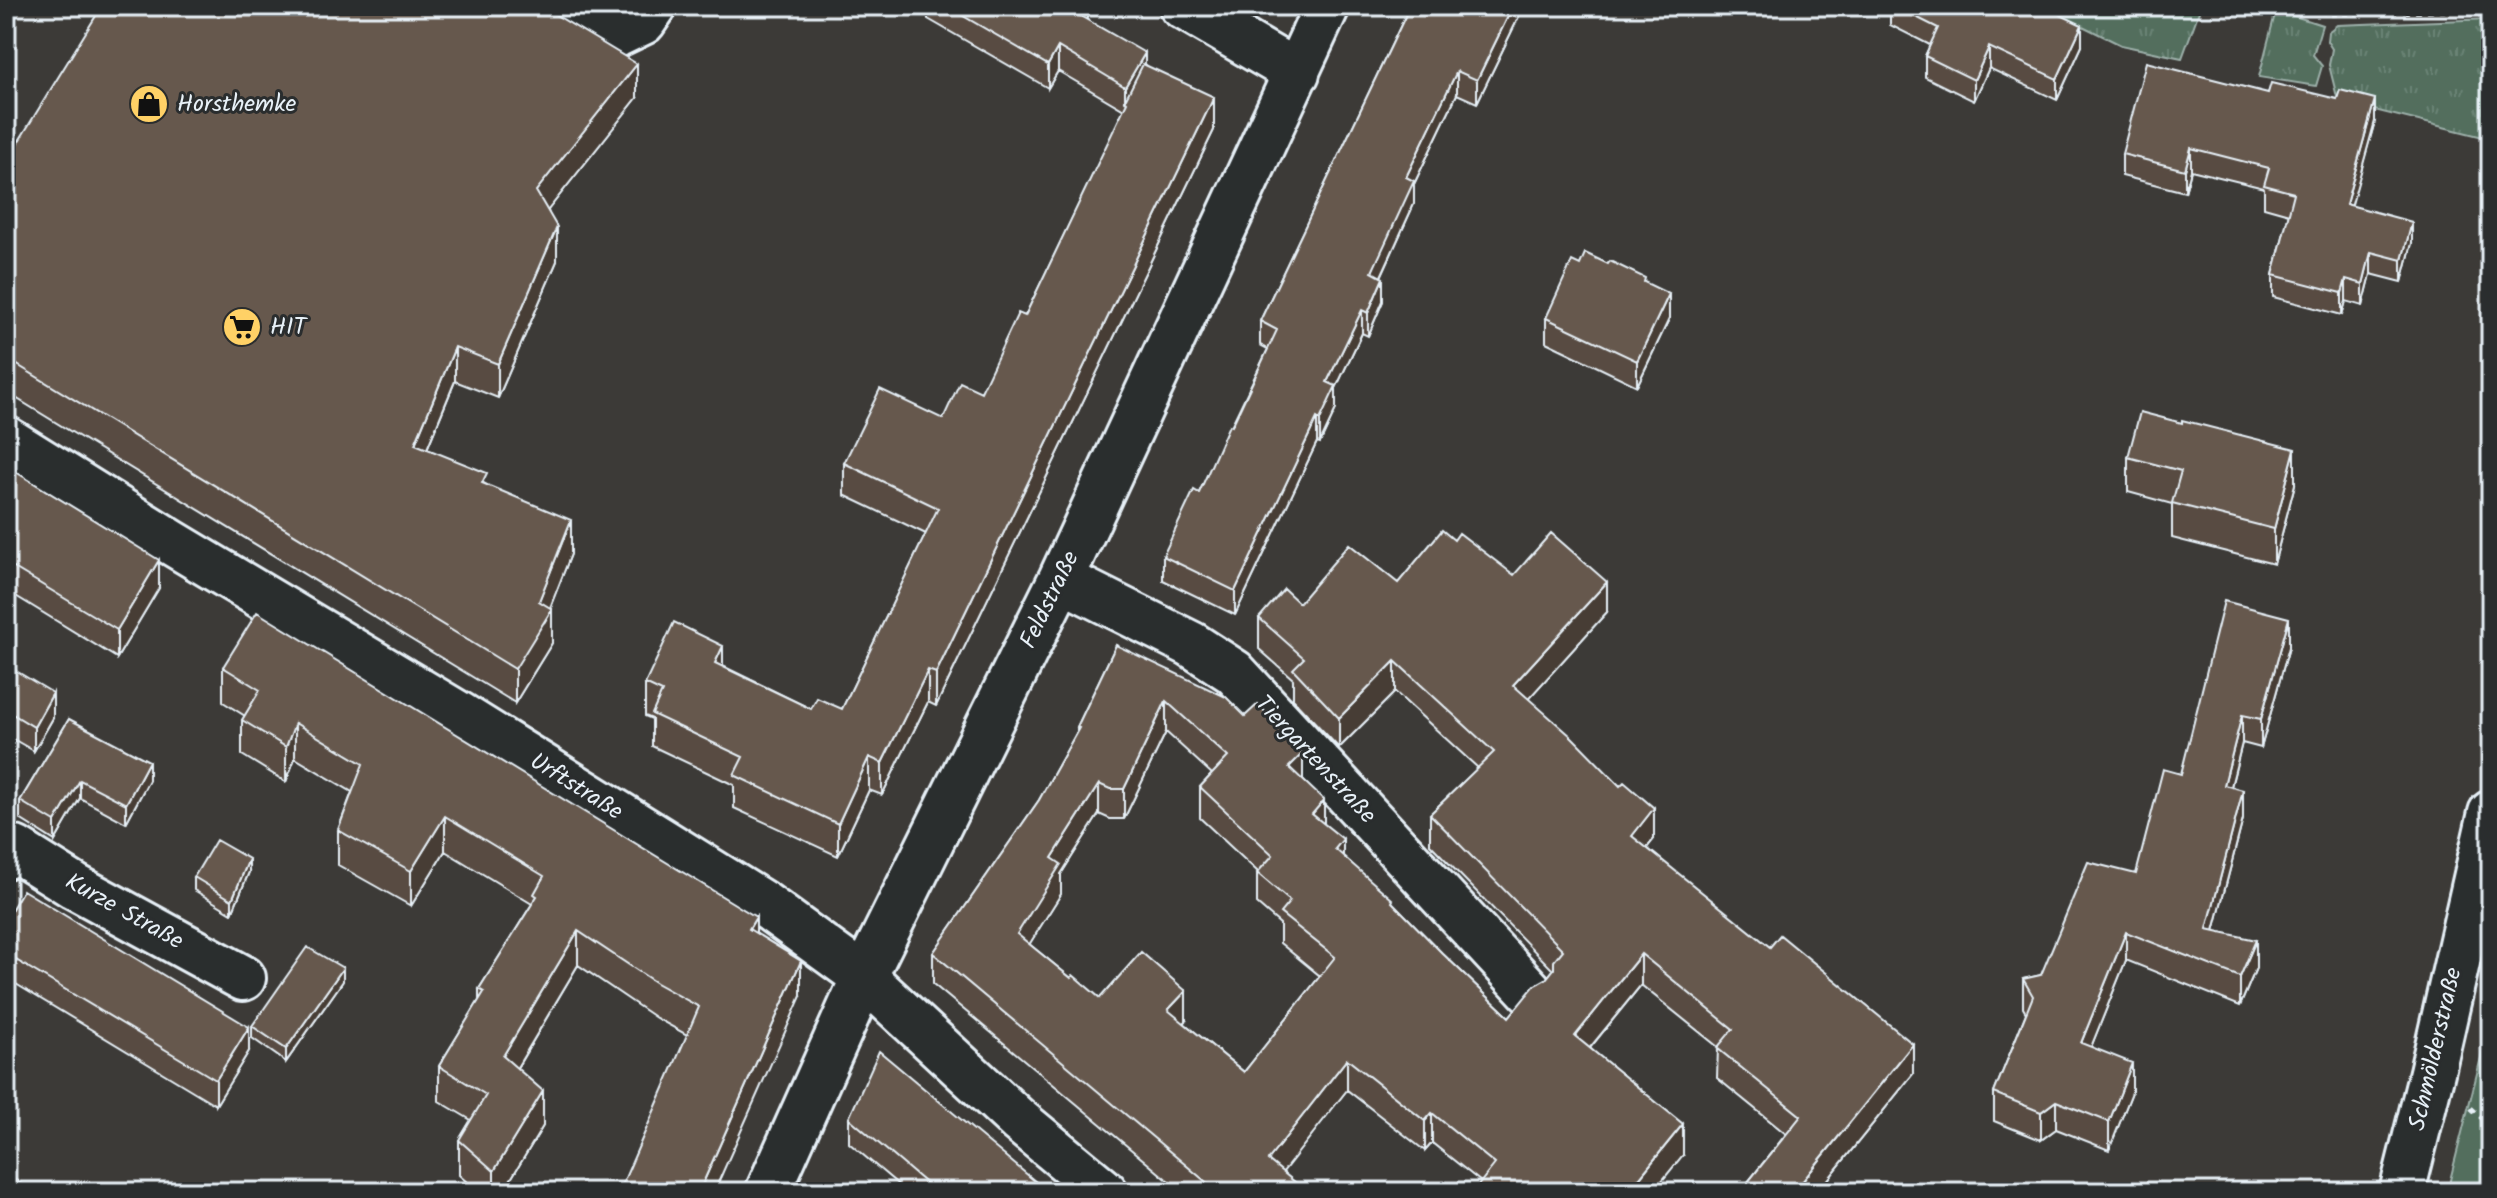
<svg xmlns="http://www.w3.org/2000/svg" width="2497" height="1198" font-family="Kalam,sans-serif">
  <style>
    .grass { fill: url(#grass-tufts); stroke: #9db0aa; stroke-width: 2 }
    .green { fill: #526e5d; stroke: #9db0aa; stroke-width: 2 }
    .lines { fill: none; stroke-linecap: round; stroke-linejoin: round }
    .minor-casing { stroke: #e8f1f8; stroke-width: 50 }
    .path { stroke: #e8f1f8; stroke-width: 5; stroke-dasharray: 6 6; stroke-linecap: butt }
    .minor { stroke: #2a2d2e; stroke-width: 44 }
    .wall { fill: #584c42; stroke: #e8f1f8; stroke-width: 2; fill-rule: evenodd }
    .shaded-wall { fill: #473e36; stroke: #e8f1f8; stroke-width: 2 }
    .building { fill: #66584d; stroke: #e8f1f8; stroke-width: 2; fill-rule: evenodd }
    .labels { text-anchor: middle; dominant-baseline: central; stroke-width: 6; stroke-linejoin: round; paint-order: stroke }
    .poi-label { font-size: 24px; fill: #e8f1f8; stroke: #2a2d2e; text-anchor: start }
    .street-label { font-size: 24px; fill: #e8f1f8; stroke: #2a2d2e }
  </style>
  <defs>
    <pattern id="grass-tufts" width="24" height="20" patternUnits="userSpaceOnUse" patternTransform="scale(2)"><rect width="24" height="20" fill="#526e5d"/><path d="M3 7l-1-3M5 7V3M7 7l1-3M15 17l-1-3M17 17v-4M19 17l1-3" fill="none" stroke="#6b8375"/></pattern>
  </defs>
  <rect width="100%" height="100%" fill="#3c3a37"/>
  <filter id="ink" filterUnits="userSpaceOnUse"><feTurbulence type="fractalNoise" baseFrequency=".0125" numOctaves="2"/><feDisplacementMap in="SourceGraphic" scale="16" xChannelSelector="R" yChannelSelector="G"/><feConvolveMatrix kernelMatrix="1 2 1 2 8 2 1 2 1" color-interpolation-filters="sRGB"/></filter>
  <g filter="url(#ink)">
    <path class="grass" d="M2042 6H2201L2182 58 2121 45Z
      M2276 10 2322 25 2313 55 2322 66 2316 86 2259 77Z
      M2491 19V139L2338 101 2329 65 2332 49 2327 41 2328 32 2337 25Z"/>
    <path class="green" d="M2491 1018V1192H2447Z"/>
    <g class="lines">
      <defs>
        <path id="minor" d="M564 6 618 34 643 22 654 6
          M1182 6 1297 73
          M6 439 171 542 460 715 765 905 864 977 1018 1120 1105 1192
          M1061 579 1191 644 1234 672 1530 991
          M6 856 15 849 74 886 243 978
          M768 1192 864 977 1061 579 1327 6
          M2402 1192 2432 1072 2491 813"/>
      </defs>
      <use href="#minor" class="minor-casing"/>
      <path class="path" d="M2296 6 2330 14 2491 9
        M2471 1108 2491 1126"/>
      <use href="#minor" class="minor"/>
    </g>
    <path class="wall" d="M915 6H1089V14L1086 19 1145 64 1214 130 936 706 928 702 882 795 869 790 838 856 734 808V785L652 746V719L645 716V684L723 666 811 709H842L926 534 844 495V463L943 419 981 392 1025 316 1124 110 1058 71 1048 88 928 19V13Z
      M1410 6H1524L1477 103 1457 94 1414 184V204L1381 277 1383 301 1368 336 1362 333 1336 388V409L1320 443 1317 442 1235 615 1163 580V556L1199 493 1268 349 1260 345V321Z
      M1890 6H2042L2082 46 2057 100 1989 68 1974 101 1925 77V56L1930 45 1890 25Z
      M127 12 637 98 548 210 557 261 498 398 455 381 427 449 487 485 571 554 550 607 552 643 515 703 6 392V162Z
      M2268 93 2375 121 2351 205 2412 243 2402 282 2371 274 2363 306 2346 301 2342 315 2273 297V275L2289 214 2264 207V188L2191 170 2185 192 2122 176V154Z
      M1580 265 1645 283 1669 319 1637 386 1546 342V318Z
      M2128 457 2295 484 2274 564 2172 538V504L2128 492Z
      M6 466 159 588 117 658 6 590Z
      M1454 540 1514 575 1607 612 1528 699 1654 839 1647 848 1913 1074 1818 1192H1740L1786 1134 1717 1078 1718 1047 1641 985 1590 1048 1683 1155 1481 1182 1432 1143 1425 1151 1347 1090 1282 1172 1307 1192H1182L933 984V953L1039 800 1077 732V727L1116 645 1303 780 1324 824 1343 856 1393 903 1442 953 1509 1017 1546 979 1553 970 1430 844V814L1478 768 1395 692 1339 748 1293 699V679L1259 649V618L1299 603 1398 583ZM1166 732 1212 774 1200 787V818L1258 872 1257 873V904L1280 924V943L1320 976 1244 1072 1184 1023 1186 1021 1100 998 1071 978 1029 944 1061 894V874L1099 814 1110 819H1124Z
      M2289 647 2261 748 2242 743 2231 787 2243 819 2214 931 2256 968 2240 1006 2126 960 2091 1047 2132 1092 2109 1150 2056 1129 2041 1140 1994 1121V1093L2026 1013 2023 1008V979L2041 975 2136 874 2181 774Z
      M6 665 53 718 34 751 6 735Z
      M223 667 756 933 801 996 687 1035 656 1018 578 965 517 1068 543 1126 503 1192H478L459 1175V1140L471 1120 439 1101V1066L479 1001V989L532 904 445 851 411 906 338 865V830L352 792 295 758 286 782 242 755V720L245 716 223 702Z
      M69 719 149 780 126 823 80 798 55 841 20 819V801Z
      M249 872 232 913 194 890V877Z
      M6 919 249 1051 216 1105 6 978Z
      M343 981 286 1062 252 1038V1026Z
      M849 1118 1048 1192H907L849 1143Z"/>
    <path class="shaded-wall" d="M1081 6H1089V14L1077 38V14Z
      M1513 6H1524L1477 103V80Z
      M2082 25V46L2057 100V79Z
      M1058 47V71L1048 88V65Z
      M1989 47V68L1974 101V80Z
      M1145 53V77L1127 102 1125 101V87Z
      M637 64V98L536 225V191Z
      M1457 71V94L1414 184V204L1372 296V272L1406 177Z
      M1214 97V130L936 706V673Z
      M2375 99V121L2346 226V204Z
      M2191 148V170L2185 192V170Z
      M2412 222V243L2402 282V260Z
      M557 227V261L498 398V364Z
      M2371 252V274L2363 306V284Z
      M1383 278V301L1368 336V313Z
      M2346 279V301L2342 315V293Z
      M1669 294V319L1637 386V361Z
      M1362 310V333L1336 388V409L1320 443V420L1327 382Z
      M455 347V381L415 478V444Z
      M1317 418V442L1235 615V591Z
      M2295 449V484L2274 564V529Z
      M571 520V554L544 623 552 609V643L515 703V669L539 601Z
      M159 560V588L117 658V630Z
      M1607 582V612L1513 716V685Z
      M2289 618V647L2261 748V719Z
      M723 646V678L715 663Z
      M1395 661V692L1339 748V718Z
      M928 670V702L882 795V763Z
      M53 693V718L34 751V727Z
      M1166 701V732L1124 819V789Z
      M2242 715V743L2224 814V785Z
      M295 723V758L286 782V747Z
      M1303 753V783L1289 767Z
      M869 757V790L838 856V824Z
      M149 761V780L126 823V804Z
      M80 780V798L55 841V822Z
      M1099 784V814L1061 874V894L1017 964V934L1052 858Z
      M2243 790V819L2207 958V929Z
      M1324 800V830L1312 814Z
      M1654 808V839L1632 866V836Z
      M445 816V851L411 906V871Z
      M1343 839V869L1335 849Z
      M249 859V872L232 913V900Z
      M756 917V952L749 929Z
      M578 931V965L503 1091V1056Z
      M2126 932V960L2081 1072V1043Z
      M2256 940V968L2240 1006V977Z
      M1641 954V985L1575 1066V1036Z
      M801 961V996L714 1192H699Z
      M343 968V981L286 1062V1049Z
      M1186 991V1021L1168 1040V1010Z
      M249 1027V1051L216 1105V1080Z
      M1913 1044V1074L1818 1192H1794Z
      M1347 1059V1090L1268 1191V1160Z
      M2132 1063V1092L2109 1150V1122Z
      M543 1091V1126L503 1192H494V1171Z
      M2056 1101V1129L2041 1140V1112Z
      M1432 1113V1143L1425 1151V1121Z
      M1683 1124V1155L1653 1192H1628Z"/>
    <path class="building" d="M102 6H118L127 12 131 6H541L637 64 536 191 557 227 498 364 455 347 415 444 487 473 482 483 571 520 539 601 552 609 515 669 6 358V162Z
      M946 6H1081L1077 14 1145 53 1125 87 1058 47 1048 65Z
      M1410 6H1513L1477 80 1457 71 1406 177 1414 181 1372 272 1383 278 1368 313 1362 310 1327 382 1336 386 1320 420 1317 418 1235 591 1163 556 1194 490 1199 493 1229 425 1232 426 1277 330 1260 321Z
      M1894 6H2042L2082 25 2057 79 1989 47 1974 80 1925 56 1938 28Z
      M2146 62 2268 93 2271 83 2337 99 2340 90 2375 99 2346 204 2412 222 2402 260 2371 252 2363 284 2346 279 2342 293 2273 275 2294 193 2264 185 2269 168 2191 148 2185 170 2122 154Z
      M1143 64 1214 97 936 673 928 670 882 763 869 757 838 824 734 775 743 757 652 714 662 692 645 684 674 622 723 646 715 663 811 709 817 698 842 709 938 508 844 463 880 389 943 419 960 382 981 392 1018 313 1025 316 1127 102 1125 100Z
      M1585 253 1608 264 1610 261 1645 278 1644 282 1669 294 1637 361 1546 318 1572 261 1580 265Z
      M2140 412 2182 423V420L2295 449 2274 529 2172 503 2181 471 2128 457Z
      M6 466 159 560 117 630 6 563Z
      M1442 530 1454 540 1459 533 1514 575 1551 533 1607 582 1513 685 1572 737 1620 786 1624 782 1654 808 1632 836 1770 947 1780 935 1913 1044 1794 1192H1740L1801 1116 1717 1048 1733 1029 1641 954 1575 1036 1683 1124 1628 1192H1473L1495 1164 1432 1113 1425 1121 1347 1059 1268 1160 1307 1192H1218L933 953 1039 800 1079 728 1077 727 1116 645 1226 697 1245 716 1258 704 1303 753 1289 767 1324 800 1312 814 1343 839 1335 849 1393 900 1392 902 1442 953 1509 1017 1535 985 1546 979 1554 969V961L1563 950 1430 814 1494 752 1395 661 1339 718 1293 669 1304 658 1259 618 1284 589 1299 603 1349 544 1398 583ZM1166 701 1228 757 1200 787 1273 855 1257 873 1290 901 1280 913 1335 957 1244 1072 1168 1010 1186 991 1141 952 1100 998 1073 975 1071 978 1017 934 1061 864 1052 858 1099 784 1110 789H1124Z
      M2224 601 2289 618 2261 719 2242 715 2224 785 2243 790 2207 929 2256 940 2240 977 2126 932 2081 1043 2132 1063 2109 1122 2056 1101 2041 1112 1994 1093 2033 996 2023 979 2041 975 2088 862 2136 874 2163 769 2181 774Z
      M257 612 756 917 749 929 801 961 699 1192H619L699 1007 656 983 578 931 503 1056 543 1091 494 1171 459 1140 486 1095 439 1066 484 992 479 989 537 896 534 894 544 876 445 816 411 871 338 830 363 764 295 723 286 747 242 720 260 690 223 667Z
      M6 665 53 693 34 727 6 710Z
      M69 719 149 761 126 804 80 780 55 822 20 801Z
      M216 840 249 859 232 900 194 877Z
      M23 890 249 1027 216 1080 6 954V919Z
      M307 947 343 968 286 1049 252 1026Z
      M879 1051 1048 1192H936L849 1118Z
      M6 1173 33 1192H6Z"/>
  </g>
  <defs>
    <symbol id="shop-disc" viewBox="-11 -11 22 22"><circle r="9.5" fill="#ffd166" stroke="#2a2d2e"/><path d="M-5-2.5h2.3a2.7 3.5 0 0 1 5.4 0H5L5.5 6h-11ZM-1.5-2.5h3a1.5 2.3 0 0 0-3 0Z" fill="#111"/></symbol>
    <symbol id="supermarket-disc" viewBox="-11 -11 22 22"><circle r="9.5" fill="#ffd166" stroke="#2a2d2e"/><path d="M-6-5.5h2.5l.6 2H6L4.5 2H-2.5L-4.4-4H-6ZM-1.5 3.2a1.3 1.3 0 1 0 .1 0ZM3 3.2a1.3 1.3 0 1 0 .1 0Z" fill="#111"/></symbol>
  </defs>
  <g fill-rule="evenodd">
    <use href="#shop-disc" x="127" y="82" width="44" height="44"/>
    <use href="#supermarket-disc" x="220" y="305" width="44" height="44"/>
  </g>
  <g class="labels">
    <g class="poi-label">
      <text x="177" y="104">Horsthemke</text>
      <text x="270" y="327">HIT</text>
    </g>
    <g class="street-label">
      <text transform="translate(1050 600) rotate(-64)">Feldstraße</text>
      <text transform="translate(1315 760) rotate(47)">Tiergartenstraße</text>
      <text transform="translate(576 787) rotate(32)">Urftstraße</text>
      <text transform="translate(124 912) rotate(29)">Kurze Straße</text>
      <text transform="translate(2436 1049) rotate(-77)">Schmölderstraße</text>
    </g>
  </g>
  <rect width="2497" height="1198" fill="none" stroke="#2a2d2e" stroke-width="32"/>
  <rect x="16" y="16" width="2465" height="1166" fill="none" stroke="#e8f1f8" stroke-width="3" filter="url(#ink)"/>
</svg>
